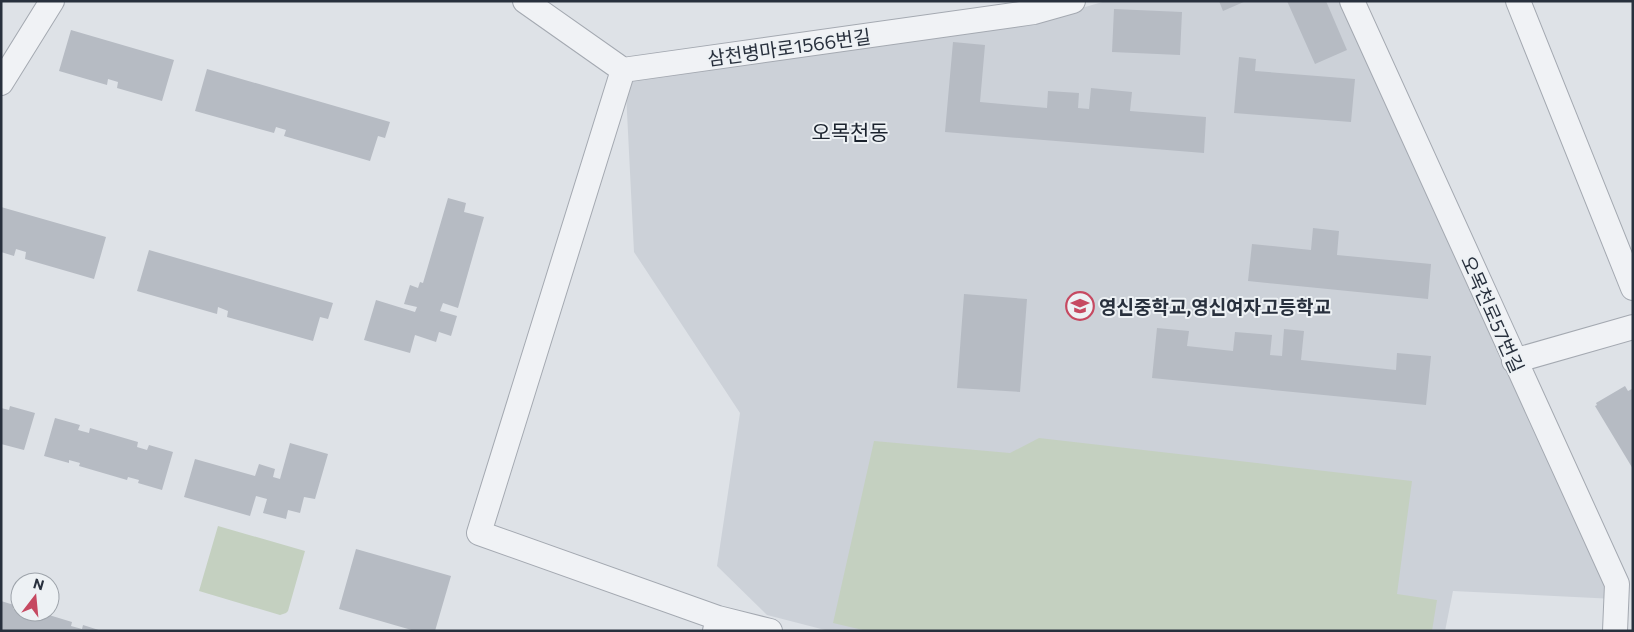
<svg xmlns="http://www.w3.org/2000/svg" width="1634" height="632" font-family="Commissioner,'Noto Sans KR',sans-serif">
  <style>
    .built { fill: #ccd1d8 }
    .green { fill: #c4d0c0 }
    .building { fill: #b6bbc3 }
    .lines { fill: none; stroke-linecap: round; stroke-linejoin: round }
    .minor-casing { stroke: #a4a9b1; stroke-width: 26 }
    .minor { stroke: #f0f2f5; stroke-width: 24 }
    .labels { text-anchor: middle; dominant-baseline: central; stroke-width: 4; stroke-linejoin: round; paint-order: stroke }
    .street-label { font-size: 19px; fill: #28303d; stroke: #edf1f4 }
    .poi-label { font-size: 19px; font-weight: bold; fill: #28303d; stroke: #edf1f4; text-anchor: start }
    .quarter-label { font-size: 21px; fill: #1a222d; stroke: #edf1f4 }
  </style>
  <rect width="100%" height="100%" fill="#dee2e7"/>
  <path class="built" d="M1106 1H1351L1615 599 1453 591 1445 631H829L767 615 717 566 740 413 634 252 625 72 1033 22Z"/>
  <path class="green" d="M1039 438 1412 481 1397 594 1437 600 1432 631H867L833 623 874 441 1010 453Z
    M218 526 305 551 288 611 286 613 280 615 199 591Z"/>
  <path class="building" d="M1219 1H1246L1223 11Z
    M1287 1H1326L1347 50 1315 64Z
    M1114 9 1182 12 1180 55 1112 52Z
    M71 30 174 60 162 101 117 88 118 82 108 79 107 85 59 71Z
    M953 42 985 45 980 102 1047 108 1048 91 1079 93 1078 108 1089 109 1091 88 1132 92 1130 111 1206 117 1204 153 945 132Z
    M1239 57 1256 59 1255 71 1355 79 1351 122 1234 113Z
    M207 69 390 122 385 138 378 136 370 161 284 136 286 130 276 127 274 133 195 111Z
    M448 198 466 203 464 212 484 217 458 308 443 303 440 311 457 316 451 336 439 332 436 342 415 335 410 353 364 340 376 300 415 312 417 307 404 304 410 285 418 288 420 282 423 283Z
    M1 207 106 237 94 279 25 259 26 252 16 249 14 256 1 252Z
    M1313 228 1339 231 1337 255 1431 264 1428 299 1248 281 1252 244 1311 250Z
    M149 250 333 303 328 319 320 317 313 341 227 317 228 311 218 307 217 314 137 291Z
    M964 294 1027 299 1020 392 957 388Z
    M1157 328 1189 331 1187 346 1233 351 1235 332 1272 335 1270 355 1282 356 1284 329 1304 331 1301 360 1396 370 1397 353 1431 356 1426 405 1152 378Z
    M1625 386 1628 391 1632 389 1633 391V469L1595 406 1597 405 1596 403Z
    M10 406 35 413 24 450 1 444V408L9 410Z
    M55 418 80 425 78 430 89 433 90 428 138 442 137 447 147 450 149 445 173 452 162 490 138 483 139 480 128 477 127 480 79 466 80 463 69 460V463L44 456Z
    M290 443 328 454 315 499 304 497 300 513 288 510 286 519 263 513 267 499 256 496 250 516 184 497 195 459 255 476 259 464 275 469 273 477 280 479Z
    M356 549 451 576 435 631H415L339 609Z
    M1 601 14 605 13 609 20 612H39L72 622 71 626 82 629 83 625 102 631H1Z"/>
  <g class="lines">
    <defs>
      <path id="minor" d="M525 1 623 70 1034 12 1073 1
        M1352 1 1617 584 1615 631
        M1518 1 1633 288
        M623 70 479 533 718 618 715 631
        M1 83 52 1
        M1514 361 1633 327
        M718 618 770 631"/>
    </defs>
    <use href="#minor" class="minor-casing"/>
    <use href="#minor" class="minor"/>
  </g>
  <defs>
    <symbol id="school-ring" viewBox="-11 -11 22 22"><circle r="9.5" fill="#edf1f4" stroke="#c64961" stroke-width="1.5"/><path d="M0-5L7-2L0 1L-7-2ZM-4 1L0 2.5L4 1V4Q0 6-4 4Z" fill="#c64961"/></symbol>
  </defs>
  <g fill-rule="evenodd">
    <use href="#school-ring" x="1064" y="290" width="32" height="32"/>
  </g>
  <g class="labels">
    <g class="street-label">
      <text transform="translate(789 47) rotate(-8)">삼천병마로1566번길</text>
      <text transform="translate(1493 314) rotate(66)">오목천로57번길</text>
    </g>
    <g class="poi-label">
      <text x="1099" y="306">영신중학교,영신여자고등학교</text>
    </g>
    <g class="quarter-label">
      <text x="850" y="131">오목천동</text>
    </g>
  </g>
  <rect width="1634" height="632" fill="none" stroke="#28303d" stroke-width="5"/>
  <g transform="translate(35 597) rotate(16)"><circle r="24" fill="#edf1f4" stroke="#9ea4ab"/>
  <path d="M0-4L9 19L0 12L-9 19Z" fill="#c64961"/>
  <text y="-8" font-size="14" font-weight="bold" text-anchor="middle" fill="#28303d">N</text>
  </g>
</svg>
